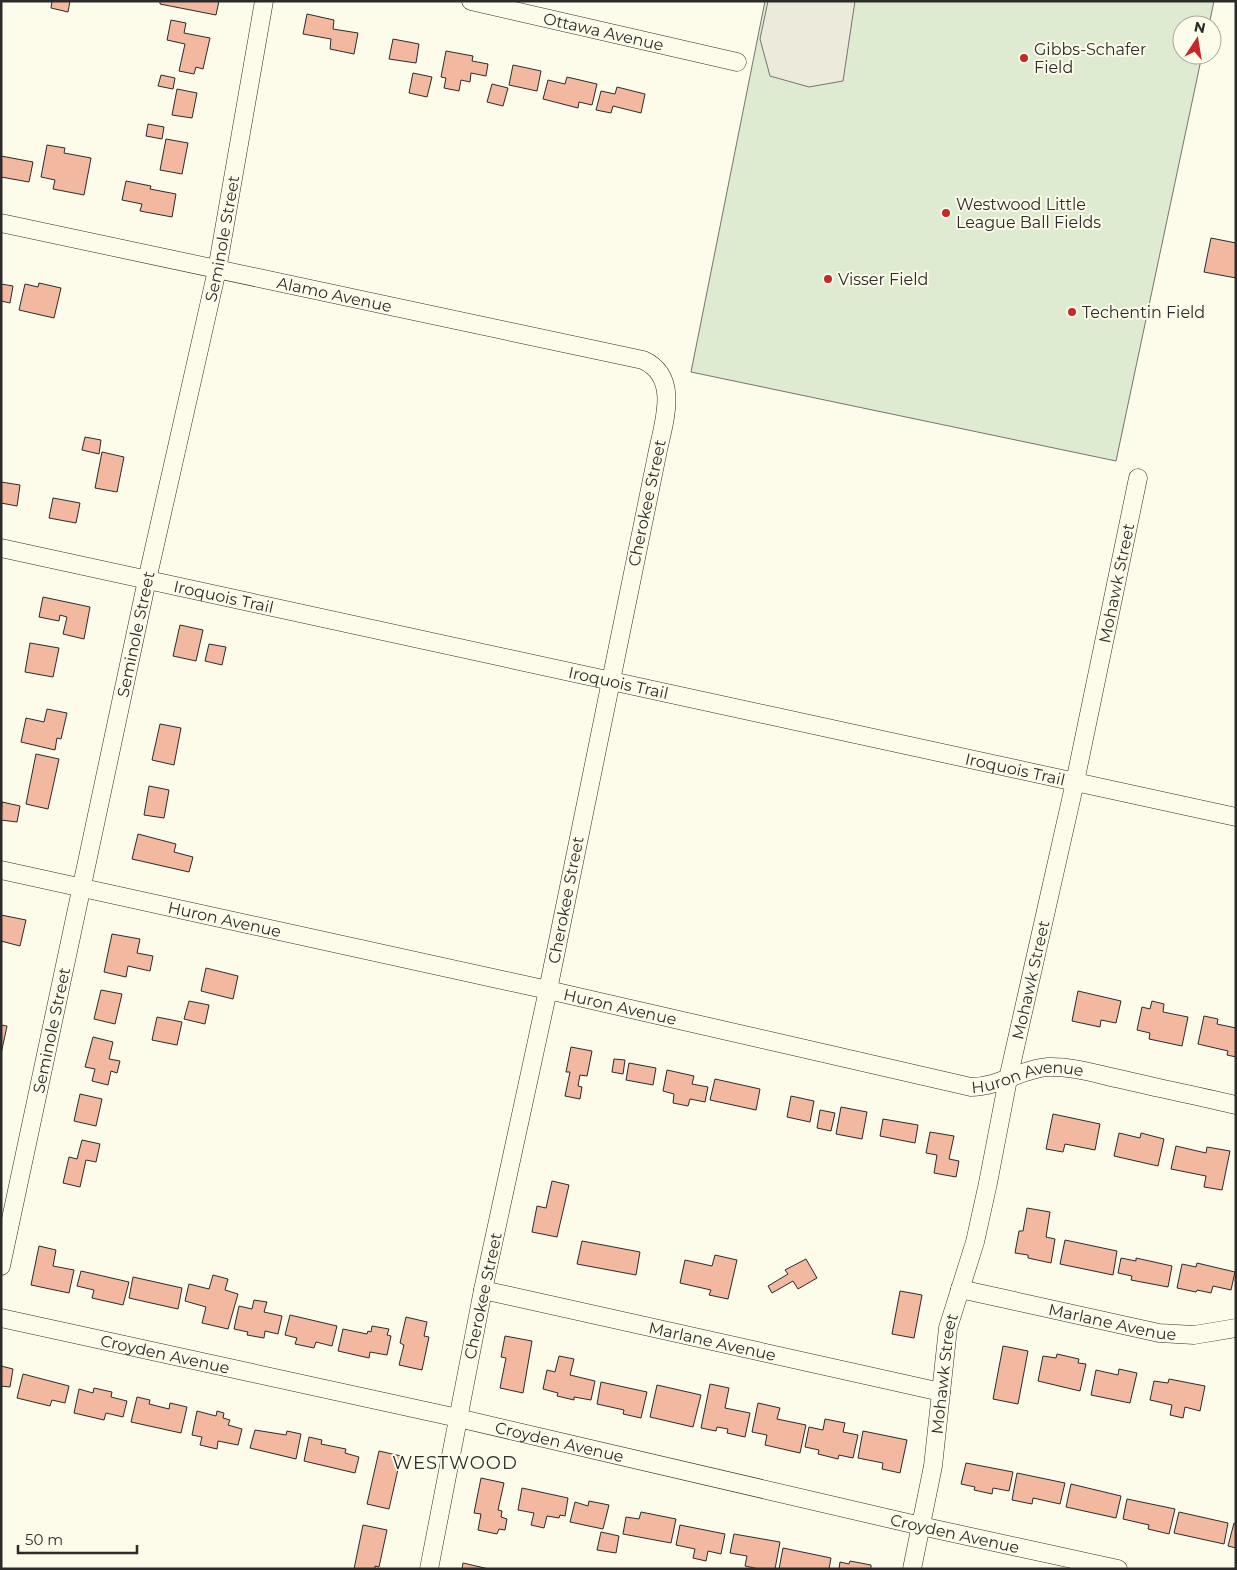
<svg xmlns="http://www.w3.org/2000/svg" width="1237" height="1570" font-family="Montserrat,sans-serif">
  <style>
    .green { fill: #deebd1; stroke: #74746e }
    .parking { fill: #eceadb; stroke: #74746e }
    .building { fill: #f2b8a0; stroke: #2b2b2b }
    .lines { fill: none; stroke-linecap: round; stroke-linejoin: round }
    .minor-casing { stroke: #2b2b2b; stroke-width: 19 }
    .minor { stroke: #fdfbea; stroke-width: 18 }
    .poi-dot { fill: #c62828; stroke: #fdfbea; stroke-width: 2 }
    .labels { text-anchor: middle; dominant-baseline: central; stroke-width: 4; stroke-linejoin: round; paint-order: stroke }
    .street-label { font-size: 16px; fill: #2b2b2b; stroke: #fdfbea }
    .poi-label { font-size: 16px; fill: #2b2b2b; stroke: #fdfbea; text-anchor: start }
    .neighbourhood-label { font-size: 18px; letter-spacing: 1px; fill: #2b2b2b; stroke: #fdfbea }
  </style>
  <rect width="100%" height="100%" fill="#fdfbea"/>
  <path class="green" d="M765 1H1214L1209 25H1182V55H1202L1116 461 691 372Z"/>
  <path class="parking" d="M768 1H855L843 81 809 87 770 76 760 39Z"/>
  <path class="building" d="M52 1H70L68 12 51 8Z
    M160 1H219L216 15 160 4Z
    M307 14 334 20 333 29 358 33 354 54 330 49 331 39 303 34Z
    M171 20 186 23 184 33 210 38 203 69 196 67 194 74 179 71 185 44 167 40Z
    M393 39 419 44 416 63 389 59Z
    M446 51 473 56 472 61 488 64 486 76 471 73 470 82 461 80 459 91 444 88 446 78 441 77Z
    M513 65 541 71 537 91 509 85Z
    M413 73 432 77 427 97 409 93Z
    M161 75 175 78 173 89 158 86Z
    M567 77 597 84 592 105 579 102 578 108 543 99 548 80 565 84Z
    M492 84 508 88 503 106 487 102Z
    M617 87 645 94 641 113 613 106 611 113 596 110 601 91 615 94Z
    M177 89 197 93 192 118 172 115Z
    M148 124 164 127 162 139 146 136Z
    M166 139 188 143 182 174 160 170Z
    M47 145 65 148 64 153 91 158 84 195 53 189 55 180 41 177Z
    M1 156 33 162 29 182 1 177Z
    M126 181 151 186 150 189 176 194 172 217 140 211 142 204 122 200Z
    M1211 238 1236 243V278L1204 272Z
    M39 283 61 288 54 318 19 310 25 284 38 287Z
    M1 284 13 286 10 303 1 301Z
    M85 437 101 440 99 454 82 450Z
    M102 452 124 457 117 492 95 488Z
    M1 482 20 485 17 506 1 503Z
    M53 498 80 503 76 523 49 518Z
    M43 597 90 607 84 639 63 634 67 617 60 615 59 621 39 617Z
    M180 625 203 630 196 661 173 656Z
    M30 643 59 648 53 677 25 672Z
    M209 644 226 647 222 665 205 661Z
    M47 709 67 713 61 739 57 738 55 750 21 742 26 718 44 722Z
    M160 724 181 728 174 765 152 760Z
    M36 754 59 759 48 809 26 804Z
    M149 786 169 790 164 818 144 815Z
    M2 802 20 806 17 822 1 820Z
    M138 834 176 844 174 852 193 857 189 872 132 859Z
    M1 915 26 920 20 946 1 941Z
    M112 934 140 939 137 953 153 956 150 971 128 966 126 977 104 972Z
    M206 968 238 976 233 999 201 991Z
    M101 990 122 994 115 1024 94 1019Z
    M1078 991 1121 1001 1116 1023 1101 1020 1100 1027 1072 1021Z
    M189 1001 209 1005 205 1024 184 1019Z
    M1152 1001 1164 1004 1163 1012 1188 1017 1182 1046 1149 1039 1150 1033 1137 1030 1142 1007 1150 1009Z
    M1204 1016 1218 1019 1217 1024 1236 1028V1057L1227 1055 1228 1051 1198 1044Z
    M157 1017 182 1022 177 1045 152 1040Z
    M1 1025 7 1026 1 1054Z
    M93 1037 113 1042 109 1059 120 1061 117 1073 111 1071 108 1085 92 1081 95 1069 85 1067Z
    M571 1047 592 1051 587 1076 580 1075 578 1086 582 1087 580 1099 565 1096 570 1072H566Z
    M614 1059 625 1060 623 1074 612 1072Z
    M629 1063 656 1068 653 1085 626 1080Z
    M667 1070 694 1076 692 1084 708 1087 705 1102 690 1099 688 1106 673 1103 674 1094 663 1091Z
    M715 1079 760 1089 756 1110 710 1100Z
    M80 1094 102 1099 96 1126 74 1121Z
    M791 1096 814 1101 810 1122 787 1117Z
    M841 1107 867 1112 862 1139 836 1134Z
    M820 1110 835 1113 831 1131 817 1128Z
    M1053 1114 1100 1124 1095 1150 1065 1144 1063 1152 1046 1149Z
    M883 1119 918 1125 915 1143 880 1136Z
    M930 1132 954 1136 949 1159 959 1161 956 1177 934 1173 937 1155 926 1153Z
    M1119 1133 1140 1138 1141 1133 1164 1139 1158 1166 1114 1156Z
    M82 1140 100 1144 96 1162 86 1160 80 1187 63 1183 69 1157 77 1159Z
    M1176 1146 1206 1153 1207 1147 1230 1151 1222 1190 1204 1187 1206 1176 1171 1169Z
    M552 1181 569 1185 557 1237 532 1232 537 1206 546 1208Z
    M1027 1208 1050 1212 1046 1237 1055 1239 1051 1263 1028 1258V1255L1015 1253 1019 1231H1023Z
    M1065 1240 1117 1251 1113 1275 1060 1264Z
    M582 1241 640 1252 636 1275 577 1264Z
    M39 1246 56 1250 53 1266 74 1270 69 1293 31 1285Z
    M715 1255 737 1260 728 1299 709 1295 711 1290 680 1283 685 1260 712 1266Z
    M1121 1258 1136 1261V1258L1172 1266 1168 1287 1131 1280 1132 1276 1118 1273Z
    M806 1259 817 1278 798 1289 793 1281 772 1293 768 1286 788 1274 785 1270Z
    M1197 1263 1235 1272 1231 1290 1213 1286 1211 1293 1197 1290 1196 1292 1177 1288 1182 1264 1196 1267Z
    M81 1271 129 1282 123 1305 92 1298 94 1290 77 1286Z
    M213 1275 228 1279 225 1290 238 1294 228 1329 202 1323 206 1307 185 1301 189 1284 209 1289Z
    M133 1277 182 1288 178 1309 129 1298Z
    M900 1291 922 1295 914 1338 892 1334Z
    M254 1300 267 1302 264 1312 282 1316 278 1334 265 1331 264 1338 247 1335 248 1332 234 1329 239 1306 252 1309Z
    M290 1315 337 1326 332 1346 316 1342 314 1348 295 1344 297 1338 285 1335Z
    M406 1317 427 1322 424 1336 429 1337 422 1370 399 1365 404 1345 400 1343Z
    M372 1326 389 1329 387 1335 391 1336 387 1355 370 1352 369 1358 338 1351 343 1329 367 1334 368 1331 371 1332Z
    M505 1336 532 1341 523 1393 500 1388 506 1358 501 1357Z
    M1003 1346 1028 1351 1018 1404 993 1399Z
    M1057 1354 1079 1359 1078 1363 1086 1364 1080 1391 1038 1381 1043 1356 1056 1358Z
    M559 1356 574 1359 570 1375 595 1381 591 1400 574 1397V1400L557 1396 558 1393 543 1389 547 1370 555 1372Z
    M1 1366 13 1369 10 1387 1 1386Z
    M1119 1369 1137 1373 1130 1403 1091 1395 1096 1370 1118 1375Z
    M23 1374 69 1386 65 1403 52 1400 50 1406 17 1398Z
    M1169 1379 1205 1386 1200 1411 1185 1407 1183 1418 1170 1415 1172 1405 1150 1400 1154 1381 1168 1383Z
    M601 1382 647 1392 641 1418 623 1414 624 1410 597 1404Z
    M710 1384 729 1388 725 1408 750 1413 745 1437 727 1433 728 1429 717 1427 716 1431 701 1428Z
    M657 1385 701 1395 693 1427 650 1417Z
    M94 1388 112 1392 111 1397 127 1401 123 1417 106 1413 104 1420 74 1413 79 1389 93 1393Z
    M137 1397 150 1400 149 1404 169 1409 170 1403 187 1407 181 1433 131 1422Z
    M758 1403 780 1408 777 1419 806 1425 800 1453 765 1445 767 1435 752 1432Z
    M197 1411 216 1416 217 1411 224 1413 223 1418 230 1420 228 1425 242 1429 238 1445 218 1441 217 1449 200 1445 202 1437 192 1435Z
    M825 1419 845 1423 843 1432 858 1435 853 1458 839 1455 838 1459 818 1454 819 1450 805 1447 809 1427 823 1430Z
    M255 1430 286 1435 287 1431 301 1434 296 1459 250 1448Z
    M863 1431 907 1440 900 1473 882 1469 883 1463 858 1458Z
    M309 1437 322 1440 321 1444 346 1449 345 1453 359 1457 355 1473 304 1461Z
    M379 1451 401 1456 389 1509 367 1504Z
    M966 1463 1013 1472 1009 1491 993 1488 992 1494 974 1490 975 1487 961 1484Z
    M1017 1473 1065 1483 1060 1504 1033 1498 1032 1504 1012 1500Z
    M481 1478 504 1483 498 1510 502 1511 501 1517 507 1519 505 1530 499 1529 497 1534 478 1530 481 1514 474 1513Z
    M1071 1484 1121 1496 1116 1518 1066 1507Z
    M522 1488 568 1498 565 1516 560 1515 559 1518 547 1516 544 1528 531 1525 534 1513 518 1510Z
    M1127 1499 1175 1509 1169 1534 1148 1529 1149 1525 1123 1519Z
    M589 1501 609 1505 603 1529 570 1522 575 1502 588 1506Z
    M641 1512 676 1519 671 1543 623 1534 626 1517 639 1519Z
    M1179 1512 1228 1523 1224 1544 1174 1533Z
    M1234 1523 1236 1524V1548L1228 1546Z
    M363 1525 387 1530 379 1567 375 1566V1569H354Z
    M680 1525 725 1534 721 1554 708 1551 706 1561 693 1558 695 1549 676 1545Z
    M601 1532 619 1536 616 1553 597 1550Z
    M734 1534 780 1542 775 1569H759L745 1566 747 1556 730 1553Z
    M783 1548 831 1558 829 1569H779Z
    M850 1561 871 1565V1569H839L840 1562 849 1564Z
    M463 1563 489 1569H462Z"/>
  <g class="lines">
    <defs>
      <g id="minor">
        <path id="s1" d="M471 1 737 62"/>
        <path id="s2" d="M1 223 643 360C681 377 663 424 657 455L548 990 483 1290 429 1569"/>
        <path id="s3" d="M1 548 1236 817"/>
        <path id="s4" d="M1 870 548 990 971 1087C999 1087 1020 1069 1048 1067 1071 1066 1097 1074 1120 1079 1158 1088 1197 1096 1236 1105"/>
        <path id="s5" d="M1 1266 147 580 217 270 264 1"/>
        <path id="s6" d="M960 1289 1159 1333 1194 1335 1236 1328"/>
        <path id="s7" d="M483 1290 941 1392"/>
        <path id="s8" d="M1 1318 458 1418 921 1526 1118 1569"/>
        <path id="s9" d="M912 1569 933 1466 948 1328 975 1242 988 1183 1008 1079 1075 782 1138 478"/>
      </g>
    </defs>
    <use href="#minor" class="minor-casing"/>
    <use href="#minor" class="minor"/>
  </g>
  <g class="poi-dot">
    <circle cx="1024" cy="58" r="5"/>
    <circle cx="946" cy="213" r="5"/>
    <circle cx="828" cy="279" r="5"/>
    <circle cx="1072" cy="312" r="5"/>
  </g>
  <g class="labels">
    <g class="street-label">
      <text stroke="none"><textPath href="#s1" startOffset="136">Ottawa Avenue</textPath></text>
      <text stroke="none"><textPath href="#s5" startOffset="1051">Seminole Street</textPath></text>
      <text stroke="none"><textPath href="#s2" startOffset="341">Alamo Avenue</textPath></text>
      <text transform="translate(647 503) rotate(-78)">Cherokee Street</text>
      <text stroke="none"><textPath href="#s9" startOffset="1008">Mohawk Street</textPath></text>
      <text stroke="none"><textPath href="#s3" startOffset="228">Iroquois Trail</textPath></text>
      <text stroke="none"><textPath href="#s5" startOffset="646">Seminole Street</textPath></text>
      <text stroke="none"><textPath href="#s3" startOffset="632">Iroquois Trail</textPath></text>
      <text stroke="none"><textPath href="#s3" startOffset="1038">Iroquois Trail</textPath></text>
      <text transform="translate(566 900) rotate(-79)">Cherokee Street</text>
      <text stroke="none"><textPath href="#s4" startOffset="229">Huron Avenue</textPath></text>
      <text stroke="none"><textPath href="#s9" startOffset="602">Mohawk Street</textPath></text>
      <text stroke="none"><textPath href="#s4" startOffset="634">Huron Avenue</textPath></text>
      <text stroke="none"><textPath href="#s5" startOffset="241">Seminole Street</textPath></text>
      <text stroke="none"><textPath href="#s4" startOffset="1052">Huron Avenue</textPath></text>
      <text transform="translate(483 1296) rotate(-78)">Cherokee Street</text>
      <text stroke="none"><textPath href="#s6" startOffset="156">Marlane Avenue</textPath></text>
      <text stroke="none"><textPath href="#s7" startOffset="235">Marlane Avenue</textPath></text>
      <text stroke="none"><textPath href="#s8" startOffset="168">Croyden Avenue</textPath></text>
      <text stroke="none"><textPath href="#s9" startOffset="198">Mohawk Street</textPath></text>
      <text stroke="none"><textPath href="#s8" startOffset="572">Croyden Avenue</textPath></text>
      <text stroke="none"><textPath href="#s8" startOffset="978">Croyden Avenue</textPath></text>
    </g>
    <g class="poi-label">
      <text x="1034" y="49">Gibbs-Schafer<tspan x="1034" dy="18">Field</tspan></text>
      <text x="956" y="204">Westwood Little<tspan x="956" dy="18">League Ball Fields</tspan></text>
      <text x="838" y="279">Visser Field</text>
      <text x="1082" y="312">Techentin Field</text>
    </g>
    <g class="neighbourhood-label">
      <text x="455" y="1463">WESTWOOD</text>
    </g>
  </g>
  <rect width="1237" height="1570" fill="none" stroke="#2b2b2b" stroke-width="5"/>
  <g transform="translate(1197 40) rotate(12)"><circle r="24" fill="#fdfbea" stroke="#a9a89e"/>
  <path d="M0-4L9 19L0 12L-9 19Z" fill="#c62828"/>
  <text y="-8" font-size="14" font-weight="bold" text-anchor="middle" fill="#2b2b2b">N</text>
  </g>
  <path d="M18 1545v8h119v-8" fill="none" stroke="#2b2b2b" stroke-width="2.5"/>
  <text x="25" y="1545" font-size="15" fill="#2b2b2b" stroke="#fdfbea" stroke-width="4" paint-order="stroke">50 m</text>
</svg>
